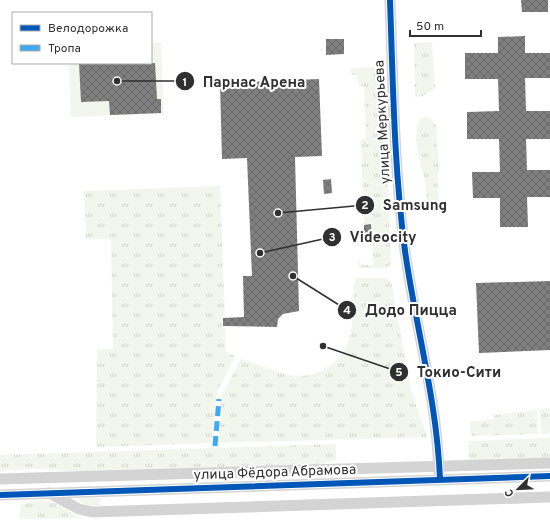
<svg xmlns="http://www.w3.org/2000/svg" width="550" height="521" font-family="Overpass,sans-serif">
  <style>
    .grass { fill: url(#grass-tufts) }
    .garden { fill: #f2f6ec }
    .building { fill: url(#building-cross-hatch) }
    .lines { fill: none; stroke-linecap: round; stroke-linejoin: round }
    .minor { stroke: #d4d4d4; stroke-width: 11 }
    .quiet { stroke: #3fa9f5; stroke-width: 5; stroke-dasharray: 10 5; stroke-linecap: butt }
    .cycleway-casing { stroke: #fff; stroke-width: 8 }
    .cycleway { stroke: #0057b8; stroke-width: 6 }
    .labels { text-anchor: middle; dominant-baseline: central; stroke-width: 4; stroke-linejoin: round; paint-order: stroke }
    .street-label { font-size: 14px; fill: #303030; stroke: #fff }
    .leader { fill: none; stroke: #303030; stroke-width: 1.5 }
    .callout-dot { fill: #303030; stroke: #fff; stroke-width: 1.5 }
    .mark-label { font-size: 12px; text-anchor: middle; font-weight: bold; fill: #fff }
    .callout-label { font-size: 15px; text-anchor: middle; font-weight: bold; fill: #303030; stroke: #fff; stroke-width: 4; stroke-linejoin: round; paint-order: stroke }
  </style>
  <defs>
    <pattern id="grass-tufts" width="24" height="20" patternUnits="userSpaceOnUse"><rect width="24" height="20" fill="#f2f6ec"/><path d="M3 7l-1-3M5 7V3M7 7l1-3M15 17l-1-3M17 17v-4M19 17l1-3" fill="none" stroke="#d0d3cb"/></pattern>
    <pattern id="building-cross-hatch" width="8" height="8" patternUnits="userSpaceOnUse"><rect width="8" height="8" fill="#7f7f7f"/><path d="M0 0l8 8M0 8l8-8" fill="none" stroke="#686868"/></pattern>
  </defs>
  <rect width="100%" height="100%" fill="#fff"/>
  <path class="grass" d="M432 42 435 88 421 97H415L414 43Z
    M373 67 381 71 383 75 391 262 390 265 385 268H361L359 267 357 261H360L361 265H373L372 224H364L361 139 366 138 364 86H359L358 75H353L350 71 352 68Z
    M426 117 432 119 436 125 439 171C434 182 442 194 437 205L431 206C423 197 427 188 424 177 419 160 412 136 420 119Z
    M220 186 225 317 222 318V328H225L226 353 235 356 217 392 212 443 96 447 97 349H113L111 239H86L84 191Z
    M386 278 391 281 410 386 427 437 218 443 222 395 241 359C259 364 278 375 297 376 323 377 347 357 351 332 354 315 352 297 355 280L357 278Z
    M550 408V433L541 434 540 409Z
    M537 410 538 434 471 436 470 422 494 419V415Z
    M550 438V458L469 460 468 441Z
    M336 444V460L315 465 89 472 40 469 0 470V455Z
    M79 498H102L99 505 88 506 79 501Z
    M41 500 55 503 81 518 20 519V505Z"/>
  <path class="garden" d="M161 42 164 114 71 117 69 63H151V43Z"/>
  <path class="building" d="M521 0H548V12H522Z
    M525 36V53H550V78H525L526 111H550V139H526L527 170H550V197H527L528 227H500V198H473L472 172H500L499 139H467V112L499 111 498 79H465V53H498V37Z
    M326 39H344V54L326 55Z
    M79 63H155L157 99H161V113L110 115 109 101 81 102Z
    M319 79 322 156 295 157 299 311 283 314 278 319 277 327 223 326V318L244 317 243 276H252L247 158 222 159 220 83Z
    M331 179 332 193 324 194 323 180Z
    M371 224 372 239 364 240V225Z
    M550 281V350L479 353 476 283Z"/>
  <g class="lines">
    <path class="minor" d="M390 0C393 84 394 168 405 251 415 325 437 398 439 473
      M0 479 550 463
      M49 493 79 509 92 512 550 497
      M0 495 550 476"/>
    <path class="quiet" d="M215 446 219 399"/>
    <defs>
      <path id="cycleway" d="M390 0C393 84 394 168 405 251 416 328 437 402 440 479
        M0 495 550 476"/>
    </defs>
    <use href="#cycleway" class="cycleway-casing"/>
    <use href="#cycleway" class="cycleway"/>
  </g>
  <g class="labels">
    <g class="street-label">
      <text transform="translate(383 122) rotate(-93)">улица Меркурьева</text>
      <text transform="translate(275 473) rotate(-2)">улица Фёдора Абрамова</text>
    </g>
  </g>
  <path class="leader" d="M117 81L185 81M278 213L365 205M260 253L332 237M293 276L347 310M323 346L399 372"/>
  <g class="callout-dot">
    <circle cx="117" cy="81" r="4"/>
    <circle cx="278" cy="213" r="4"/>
    <circle cx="260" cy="253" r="4"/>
    <circle cx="293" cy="276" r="4"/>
    <circle cx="323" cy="346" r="4"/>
    <circle cx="185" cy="81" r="10"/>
    <circle cx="365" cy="205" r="10"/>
    <circle cx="332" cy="237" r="10"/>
    <circle cx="347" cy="310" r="10"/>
    <circle cx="399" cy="372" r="10"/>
  </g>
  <g class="mark-label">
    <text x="185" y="86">1</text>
    <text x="365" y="209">2</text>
    <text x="332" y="241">3</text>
    <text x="347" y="314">4</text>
    <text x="399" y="376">5</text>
  </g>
  <g class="callout-label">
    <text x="254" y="87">Парнас Арена</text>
    <text x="415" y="210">Samsung</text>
    <text x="383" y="242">Videocity</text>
    <text x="411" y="315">Додо Пицца</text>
    <text x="459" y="377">Токио-Сити</text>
  </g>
  <rect x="12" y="12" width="140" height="52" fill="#ffffff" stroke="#acacac"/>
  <rect x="20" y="25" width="20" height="6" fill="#0057b8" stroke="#acacac"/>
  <text x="48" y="32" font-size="12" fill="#303030">Велодорожка</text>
  <rect x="20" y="45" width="20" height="6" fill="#3fa9f5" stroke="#acacac"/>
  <text x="48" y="52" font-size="12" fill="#303030">Тропа</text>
  <g transform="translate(518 489) rotate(246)" stroke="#ffffff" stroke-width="3" paint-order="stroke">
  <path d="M0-3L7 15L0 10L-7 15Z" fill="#303030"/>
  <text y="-6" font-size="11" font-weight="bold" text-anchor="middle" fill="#303030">С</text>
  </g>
  <path d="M410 30v6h71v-6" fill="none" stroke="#303030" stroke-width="2"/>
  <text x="416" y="30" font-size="12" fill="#303030" stroke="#ffffff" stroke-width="3" paint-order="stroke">50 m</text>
</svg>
